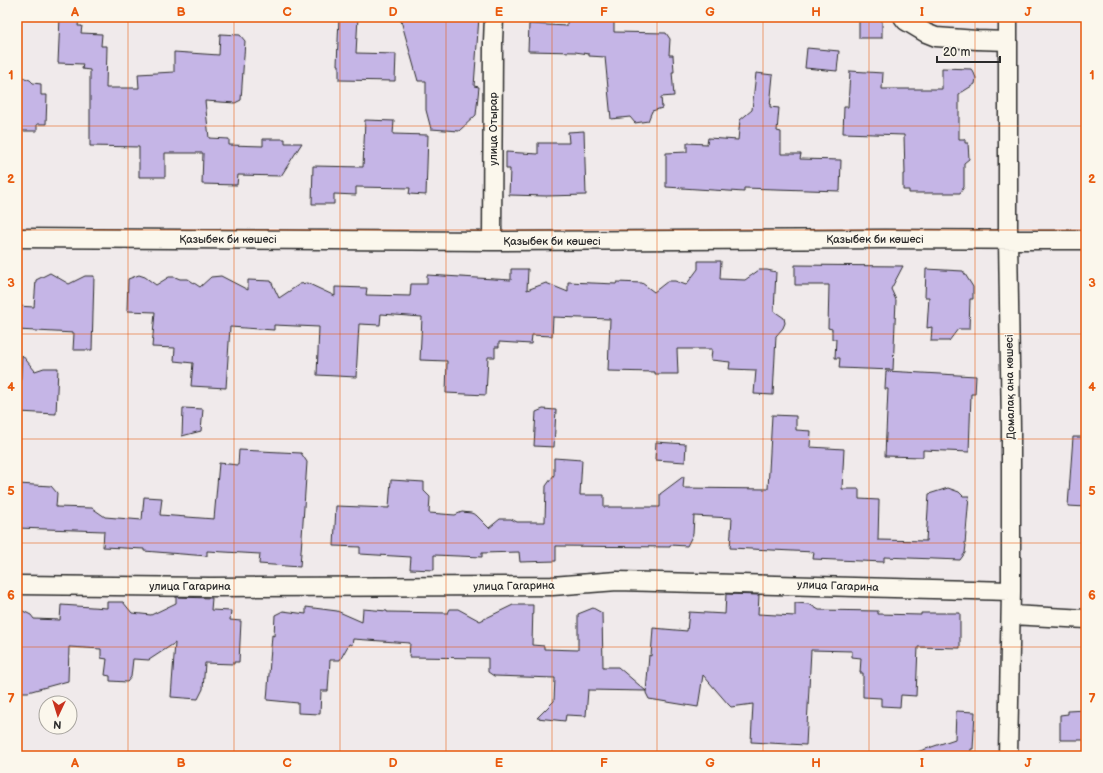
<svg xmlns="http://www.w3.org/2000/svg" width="1103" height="773" font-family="'Balsamiq Sans',sans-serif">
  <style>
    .building { fill: #c5b5e6; stroke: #2b2b2b }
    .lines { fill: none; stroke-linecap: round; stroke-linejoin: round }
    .street-casing { stroke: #2b2b2b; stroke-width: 21 }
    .street { stroke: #fbf7ec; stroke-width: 18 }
    .grid { fill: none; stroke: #e8590c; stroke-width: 1; stroke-opacity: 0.55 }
    .labels { text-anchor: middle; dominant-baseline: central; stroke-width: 3; stroke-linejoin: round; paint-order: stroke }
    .street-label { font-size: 11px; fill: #2b2b2b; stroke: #fbf7ec }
    .neatline { fill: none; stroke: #e8590c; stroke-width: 1.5 }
    .grid-label { font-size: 13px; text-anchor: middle; font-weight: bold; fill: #e8590c }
  </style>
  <rect width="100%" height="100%" fill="#f0eaeb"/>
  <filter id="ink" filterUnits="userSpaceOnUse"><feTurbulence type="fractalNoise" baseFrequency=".025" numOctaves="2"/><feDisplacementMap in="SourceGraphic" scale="8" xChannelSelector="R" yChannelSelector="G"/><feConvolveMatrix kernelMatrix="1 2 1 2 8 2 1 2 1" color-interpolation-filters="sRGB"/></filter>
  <g filter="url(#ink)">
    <path class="building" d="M60 17 79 18 78 26H82L81 33 102 34 101 46H107L106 88H139L138 74 174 72V52L219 55 220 34 240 35 245 41 241 100 235 103 205 101 209 138 229 139V145L263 146V139H285V143H302L281 176 238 175 237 185 202 184 203 153H165V177H139V147L90 146V70L82 69 83 64 58 63Z
      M339 17H358L356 53 396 54 395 81 339 80V65H337Z
      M400 17H479L474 86 479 87 476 115 459 131 431 129 426 110V81H418Z
      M576 17H614V32L666 33 670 39 669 55H673L674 72H672L674 96 661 97 662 108 652 111 648 121 635 123 630 117 611 119 605 57 589 56V54L575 52 528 51 529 24 567 26V20H576Z
      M859 19H882V38H859Z
      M807 48 839 51 837 71 805 68Z
      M942 68 971 69 974 73 976 78 975 84 959 94V139H965V143H968L969 159 964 163V187L960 193H909V190H903V174H905L904 135 843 133 844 107H848L850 71 883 73 882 89H942Z
      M756 73 773 75 770 107 779 108 777 131 781 132V154H801L800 159 841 160 840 191 744 188V192L666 187V153L687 152V143L707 144 708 138 738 140 740 120 752 110Z
      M17 75 30 80 33 83 41 84V95H47L46 124H37V131H17Z
      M365 120 394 121 393 134 428 135 426 195 409 194 410 188 356 187V195L334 194V204H312L313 166 363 167Z
      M584 131 586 195 546 196 509 195 510 169H506V152L538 154V143H569L568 132Z
      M698 261H721L720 279 745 280 759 270H767L776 272 774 311 784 318 785 323 783 328 776 336 773 395 754 394 756 370 729 369 730 362 711 360 712 349H677L678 374H655V372L608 371 610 319 553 317 552 336 532 335 531 344 499 342V347H495V357H488L486 395 446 393 447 361 420 360 422 317 381 314 380 325 359 324 356 377 317 375 319 327 274 325V330L230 327 226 388 191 386 193 363 174 361 175 348 152 347 155 312 127 311 128 279 139 275 145 277 156 285 169 277H175L180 279H188L200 287 211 277 221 276 248 290V280L271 281 279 298 300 284 307 283 335 296V287L367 288 366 295 410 296 411 284H427V275L511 280V269H528L527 290 546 283 568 292V282L616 284 617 282 642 283 654 292 668 281H675L686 285 698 269Z
      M795 265 903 266 891 289 896 300 893 370 839 368 840 358H835L836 339H832V329L828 328 829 285H795Z
      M926 269 963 271 973 287V299H970L969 329H958L949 341H931L932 327 927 328 929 297H925Z
      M50 273 69 284 85 276H94L92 350H73L74 333 17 330V306L34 307 36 280Z
      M22 355 35 371 44 368H58L56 414 19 412Z
      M886 371 976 376 975 394H971L969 452 923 450V457L885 456 888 389H885Z
      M183 408 203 409 201 431 182 436Z
      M543 409 556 410 554 447 534 446 536 412Z
      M772 415 796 416V430L811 431 810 447 844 449 842 489H859V499L879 500 878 540 926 541 929 494 948 488 959 492 963 496H969L965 544 966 545 965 553 960 560 884 557V562L813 559 814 552 730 548 732 518 694 516 693 534 687 546 670 545V547L556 546V561L520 562 519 552 482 553V557L434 555V570L410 569 411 557 360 554V547L334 546 336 506 389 508 391 480 424 482V491L430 497 429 513 455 515 462 512 471 513 476 515 489 528 500 519H511L517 522H545L546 486 554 475V458L582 460 580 495H604V507H660V494L684 476 683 488 768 489Z
      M1073 437H1086V507L1068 506Z
      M656 442 686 444 685 462 655 460Z
      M239 450 301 453 307 462 300 567 259 564 260 554 207 551V556L144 551V549L103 547 104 531 17 528V487H18V484L51 486 57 493 56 507 92 508 105 517 142 520 144 497 162 498 160 515 214 519 219 463 238 465Z
      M726 594 759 595 758 614 795 616V603L809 604 819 610 878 611V614L921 615V613H960V648L918 647 916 696 901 695 900 707 881 706V698L863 697V673H860L861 658 852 657V651L811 650 806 745 751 742 753 704 731 707 728 704 703 675 698 707 649 699 646 693 649 655 651 656 653 628 687 631 689 612 725 614Z
      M176 597 212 598 211 610 231 611 230 620 241 621 239 662H234V664L205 663 203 689 198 699 171 697 175 643 149 660 133 659 131 677 127 682 110 681V676L105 675 107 659 101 658V649L69 647 68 681 28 692H17V608L31 615 34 619 60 620 61 605 107 608V602H123L132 613 151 615 176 603Z
      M513 605H533L532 645 544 646V649L578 650V614L593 608 602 613 603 667H618L646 691 588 690 586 716 566 715 565 721 537 718 554 701 555 678 494 676 488 672V658L409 657 410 643 353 639 352 645 349 644 340 660H330L328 691H321L320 714 298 713V703L267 700 272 635 274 636 275 615 283 611 306 614V607L337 611 362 622 363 609 387 611V612L448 613 450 609H458L480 621Z
      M1086 710V740H1060V715L1068 714V711Z
      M956 711 975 712 973 749H971L970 756H914V753L955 739Z"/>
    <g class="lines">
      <defs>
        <path id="street" d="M903 17 906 21 926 33 936 37 977 40 1008 41
          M17 238 492 241 884 239 1086 240
          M492 241 493 42 494 17
          M17 585 210 587 552 586 617 581 1011 591
          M1011 615 1086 619
          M1008 756 1011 591V428L1008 240V17"/>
      </defs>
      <use href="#street" class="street-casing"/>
      <use href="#street" class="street"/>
    </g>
  </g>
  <path class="grid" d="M128 17V756M234 17V756M340 17V756M446 17V756M552 17V756M657 17V756M763 17V756M869 17V756M975 17V756M17 126H1086M17 230H1086M17 334H1086M17 439H1086M17 543H1086M17 647H1086"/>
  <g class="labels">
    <g class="street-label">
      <text transform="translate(493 129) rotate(-90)">улица Отырар</text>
      <text x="228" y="239">Қазыбек би көшесі</text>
      <text x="875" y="239">Қазыбек би көшесі</text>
      <text x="552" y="241">Қазыбек би көшесі</text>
      <text transform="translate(1010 387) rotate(-91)">Домалақ ана көшесі</text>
      <text x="190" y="586">улица Гагарина</text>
      <text transform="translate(514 586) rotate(-1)">улица Гагарина</text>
      <text transform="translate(838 586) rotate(2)">улица Гагарина</text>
    </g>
  </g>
  <rect width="1103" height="773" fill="none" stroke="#fbf7ec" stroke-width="44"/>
  <g transform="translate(58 715) rotate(184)"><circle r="19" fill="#fbf7ec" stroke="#a8a59f"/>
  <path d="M0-3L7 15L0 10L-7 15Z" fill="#c8321e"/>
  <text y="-6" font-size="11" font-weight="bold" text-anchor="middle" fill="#2b2b2b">N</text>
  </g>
  <path d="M937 56v6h63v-6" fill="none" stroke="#2b2b2b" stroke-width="2"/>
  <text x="943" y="56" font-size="12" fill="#2b2b2b" stroke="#fbf7ec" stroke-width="3" paint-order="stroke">20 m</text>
  <rect x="22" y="22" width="1059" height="729" class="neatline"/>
  <g class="grid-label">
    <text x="75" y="16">A</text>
    <text x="181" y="16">B</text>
    <text x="287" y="16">C</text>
    <text x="393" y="16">D</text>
    <text x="499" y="16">E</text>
    <text x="604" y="16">F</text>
    <text x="710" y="16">G</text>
    <text x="816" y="16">H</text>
    <text x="922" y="16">I</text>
    <text x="1028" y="16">J</text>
    <text x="11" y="79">1</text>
    <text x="1092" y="79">1</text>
    <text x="11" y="183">2</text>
    <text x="1092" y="183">2</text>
    <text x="11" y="287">3</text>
    <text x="1092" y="287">3</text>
    <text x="11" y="391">4</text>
    <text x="1092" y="391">4</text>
    <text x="11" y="495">5</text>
    <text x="1092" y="495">5</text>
    <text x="11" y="599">6</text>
    <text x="1092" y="599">6</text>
    <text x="11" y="703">7</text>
    <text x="1092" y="703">7</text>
    <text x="75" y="767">A</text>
    <text x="181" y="767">B</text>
    <text x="287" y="767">C</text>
    <text x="393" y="767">D</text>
    <text x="499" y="767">E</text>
    <text x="604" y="767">F</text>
    <text x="710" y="767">G</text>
    <text x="816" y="767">H</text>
    <text x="922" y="767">I</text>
    <text x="1028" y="767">J</text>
  </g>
</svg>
